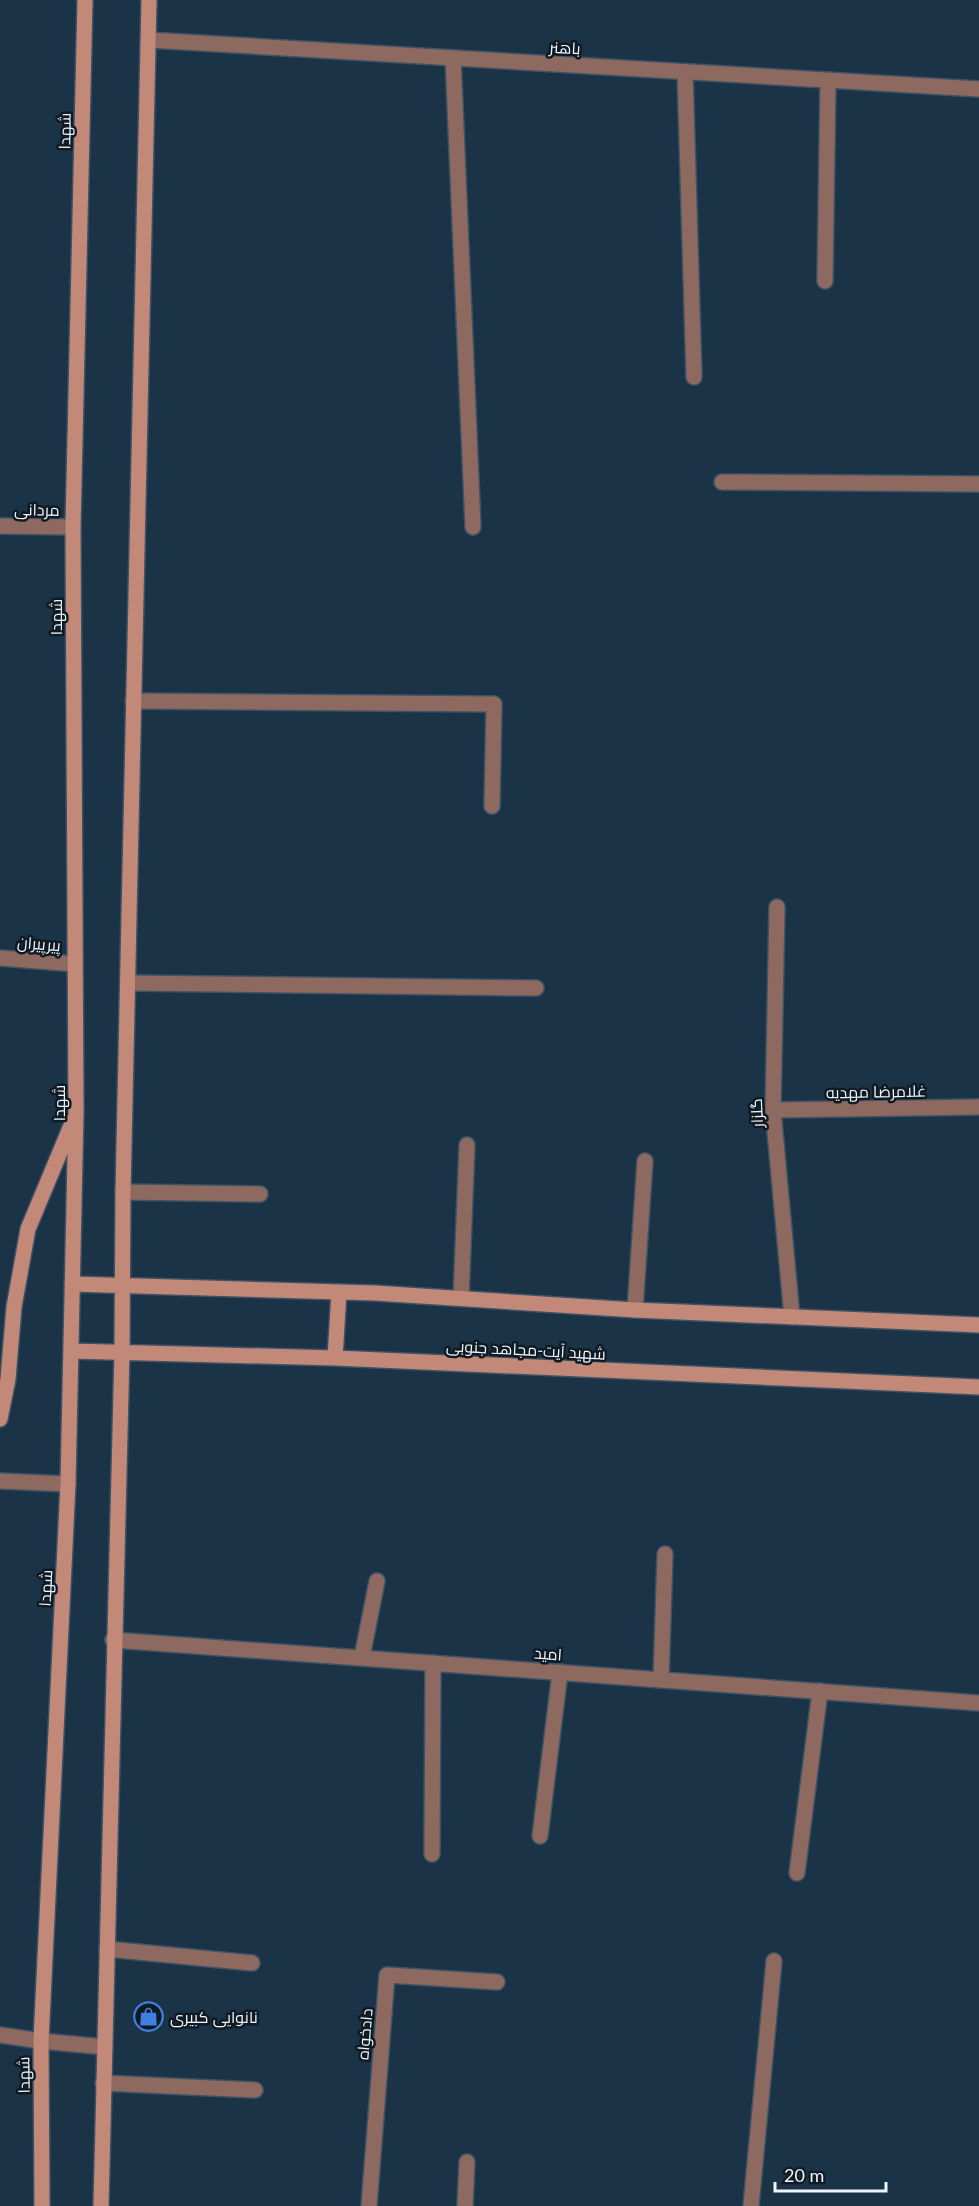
<svg xmlns="http://www.w3.org/2000/svg" width="979" height="2206" font-family="Lato,Cairo,sans-serif">
  <style>
    .lines { fill: none; stroke-linecap: round; stroke-linejoin: round }
    .service-casing { stroke: #3d5264; stroke-width: 18 }
    .minor-casing { stroke: #3d5264; stroke-width: 18 }
    .tertiary-casing { stroke: #3d5264; stroke-width: 18 }
    .secondary-casing { stroke: #3d5264; stroke-width: 18 }
    .service { stroke: #8e695f; stroke-width: 15 }
    .minor { stroke: #8e695f; stroke-width: 15 }
    .tertiary { stroke: #8e695f; stroke-width: 15 }
    .secondary { stroke: #c28878; stroke-width: 15 }
    .labels { text-anchor: middle; dominant-baseline: central; stroke-width: 5; stroke-linejoin: round; paint-order: stroke }
    .street-label { font-size: 16px; fill: #edf6fe; stroke: #101a23 }
    .poi-label { font-size: 16px; fill: #edf6fe; stroke: #101a23; text-anchor: start }
  </style>
  <rect width="100%" height="100%" fill="#1b3347"/>
  <g class="lines">
    <defs>
      <path id="service" d="M453 58 473 527
        M685 72 694 377
        M825 281 828 80
        M722 482 979 484
        M133 701 494 704 492 806
        M128 983 536 988
        M123 1192 260 1194
        M461 1298 467 1145
        M635 1310 645 1161
        M362 1657 377 1581
        M661 1680 665 1554
        M540 1836 560 1672
        M432 1854 433 1663
        M797 1873 820 1691
        M107 1949 252 1963
        M103 2083 255 2090
        M465 2206 467 2162
        M751 2206 774 1961"/>
      <path id="minor" d="M0 526 73 527
        M777 907 773 1110 792 1317
        M0 958 75 964
        M773 1110 979 1107
        M0 1481 68 1484
        M113 1640 979 1703
        M41 2041 105 2047
        M369 2206 387 1975 497 1982"/>
      <path id="tertiary" d="M149 40 979 89
        M0 2035 41 2041"/>
      <path id="secondary" d="M72 1284 375 1293 635 1310 979 1325
        M71 1351 335 1358 979 1387
        M335 1358 339 1292
        M0 1419 8 1379 14 1307 28 1229 73 1121
        M42 2206 41 2041 68 1484 76 1112 73 527 85 0
        M101 2206 122 1352 123 1192 149 0"/>
    </defs>
    <use href="#service" class="service-casing"/>
    <use href="#minor" class="minor-casing"/>
    <use href="#tertiary" class="tertiary-casing"/>
    <use href="#secondary" class="secondary-casing"/>
    <use href="#service" class="service"/>
    <use href="#minor" class="minor"/>
    <use href="#tertiary" class="tertiary"/>
    <use href="#secondary" class="secondary"/>
  </g>
  <defs>
    <symbol id="shop-ring" viewBox="-11 -11 22 22"><circle r="9.5" fill="#101a23" stroke="#3f7fe0" stroke-width="1.5"/><path d="M-5-2.5h2.3a2.7 3.5 0 0 1 5.4 0H5L5.5 6h-11ZM-1.5-2.5h3a1.5 2.3 0 0 0-3 0Z" fill="#3f7fe0"/></symbol>
  </defs>
  <g fill-rule="evenodd">
    <use href="#shop-ring" x="132" y="2000" width="33" height="33"/>
  </g>
  <g class="labels">
    <g class="street-label">
      <text transform="translate(565 47) rotate(3)">باهنر</text>
      <text transform="translate(64 131) rotate(-89)">شهدا</text>
      <text transform="translate(37 509) rotate(1)">مردانی</text>
      <text transform="translate(55 617) rotate(-90)">شهدا</text>
      <text transform="translate(39 943) rotate(5)">پیرپیران</text>
      <text transform="translate(876 1091) rotate(-1)">غلامرضا مهدیه</text>
      <text transform="translate(58 1103) rotate(-90)">شهدا</text>
      <text transform="translate(756 1113) rotate(-92)">گلزار</text>
      <text transform="translate(526 1349) rotate(3)">شهید آیت-مجاهد جنوبی</text>
      <text transform="translate(45 1588) rotate(-87)">شهدا</text>
      <text transform="translate(548 1653) rotate(4)">امید</text>
      <text transform="translate(364 2034) rotate(-85)">دادخواه</text>
      <text transform="translate(23 2075) rotate(-91)">شهدا</text>
    </g>
    <g class="poi-label">
      <text x="170" y="2016">نانوایی کبیری</text>
    </g>
  </g>
  <path d="M775 2182v9h111v-9" fill="none" stroke="#edf6fe" stroke-width="3"/>
  <text x="784" y="2182" font-size="18" fill="#edf6fe" stroke="#101a23" stroke-width="4.5" paint-order="stroke">20 m</text>
</svg>
